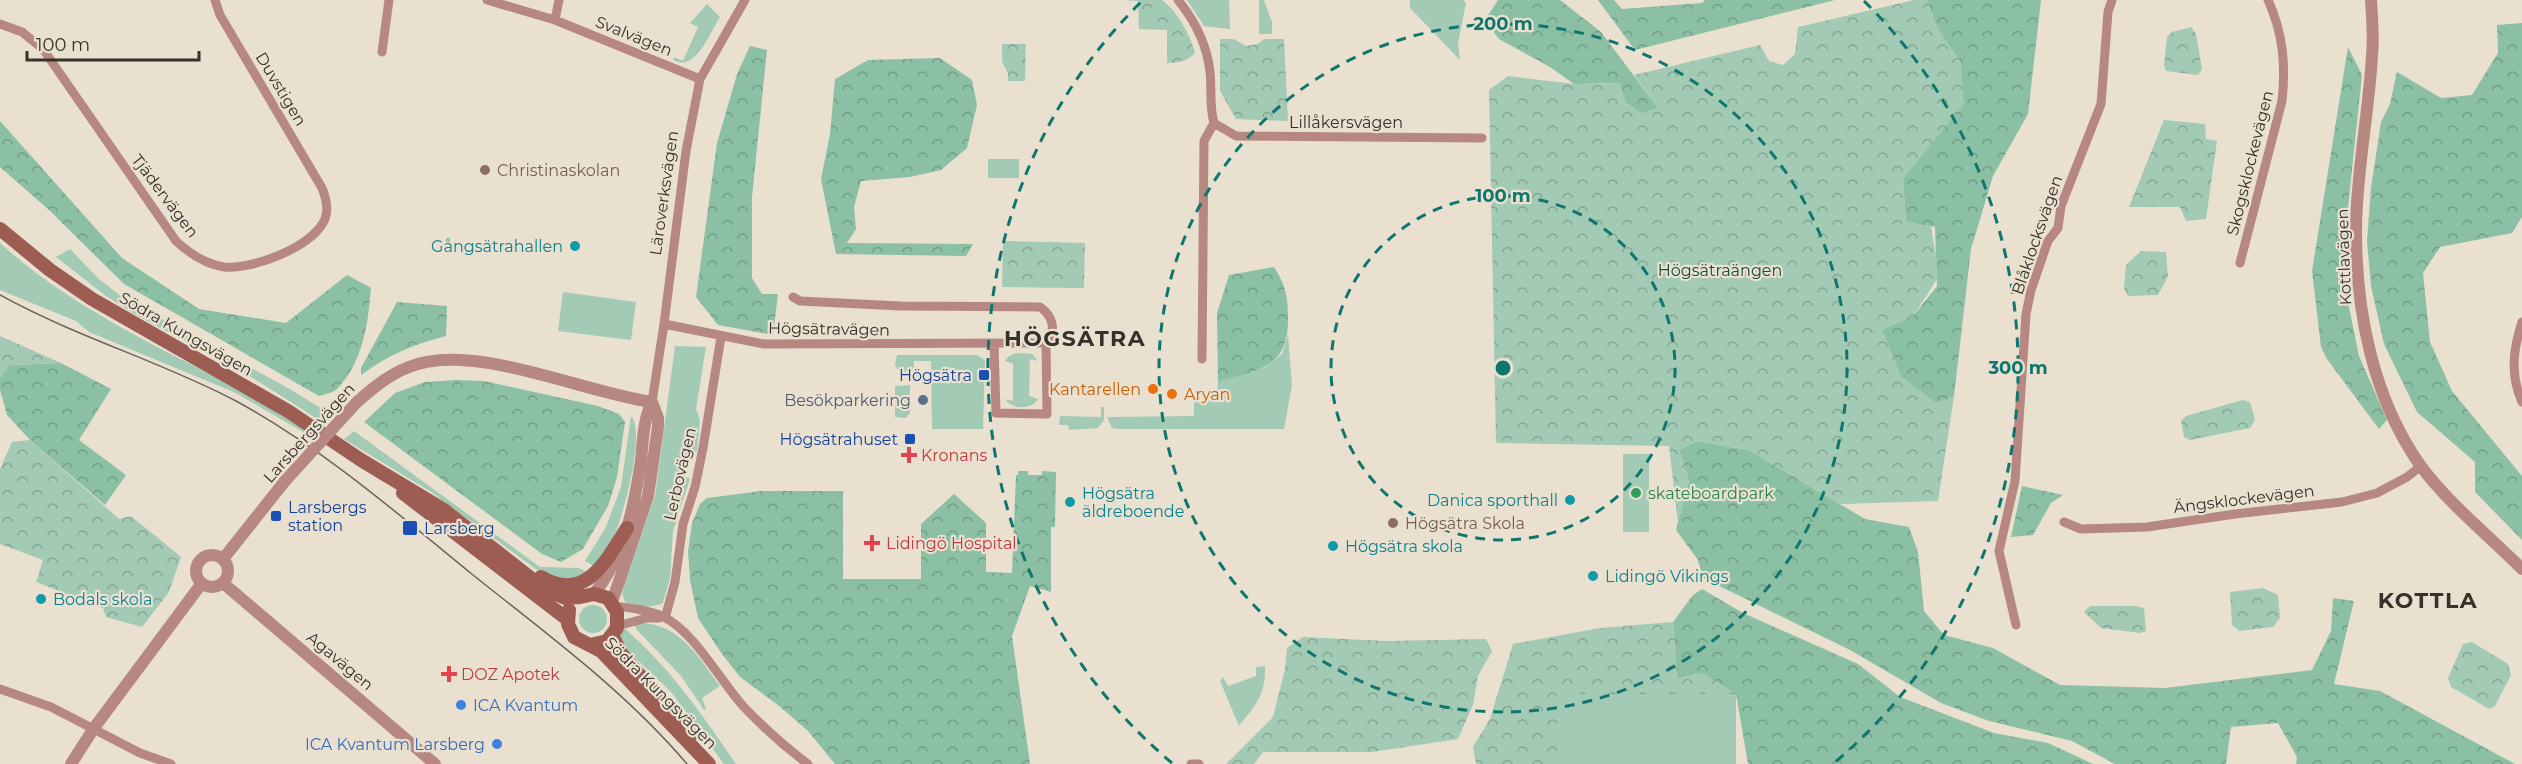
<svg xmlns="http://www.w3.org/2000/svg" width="2522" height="764" font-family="Montserrat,sans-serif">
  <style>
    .grass { fill: #a2cab5 }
    .forest { fill: url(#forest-crowns) }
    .park { fill: url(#park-crowns) }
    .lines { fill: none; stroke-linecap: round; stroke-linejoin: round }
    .minor { stroke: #b68881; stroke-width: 9 }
    .tertiary { stroke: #b68881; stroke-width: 12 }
    .secondary { stroke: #9e5d53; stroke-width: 14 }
    .tram { stroke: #6a655c; stroke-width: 1.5 }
    .tertiary-bridge { stroke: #b68881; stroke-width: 12 }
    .ring { fill: none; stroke: #0f766e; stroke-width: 3; stroke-dasharray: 10 8 }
    .education-dot { fill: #8d6e63; stroke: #e9e0d0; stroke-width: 2 }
    .culture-dot { fill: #0f9aa8; stroke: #e9e0d0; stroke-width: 2 }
    .transit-dot { fill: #1a4fb4; stroke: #e9e0d0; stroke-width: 2 }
    .food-dot { fill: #e8710a; stroke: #e9e0d0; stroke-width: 2 }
    .service-dot { fill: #5c6f8a; stroke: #e9e0d0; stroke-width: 2 }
    .health-dot { fill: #e0444e; stroke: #e9e0d0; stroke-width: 2 }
    .leisure-dot { fill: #2e9e5b; stroke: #e9e0d0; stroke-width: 2 }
    .shop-dot { fill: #3f7fe0; stroke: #e9e0d0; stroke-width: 2 }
    .labels { text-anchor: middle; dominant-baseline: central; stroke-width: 4.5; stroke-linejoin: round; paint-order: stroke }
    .street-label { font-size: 16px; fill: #35312b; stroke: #e9e0d0 }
    .education-label { font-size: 16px; fill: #785e54; stroke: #e9e0d0; text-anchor: start }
    .culture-label { font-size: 16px; fill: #0d838f; stroke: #e9e0d0; text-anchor: start }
    .park-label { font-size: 16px; fill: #105237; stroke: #e9e0d0 }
    .transit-label { font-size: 16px; fill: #164399; stroke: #e9e0d0; text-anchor: end }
    .food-label { font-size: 16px; fill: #c56008; stroke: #e9e0d0; text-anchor: end }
    .service-label { font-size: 16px; fill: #4e5e75; stroke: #e9e0d0; text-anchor: end }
    .health-label { font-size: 16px; fill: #be3a42; stroke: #e9e0d0; text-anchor: start }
    .leisure-label { font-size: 16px; fill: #27864d; stroke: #e9e0d0; text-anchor: start }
    .shop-label { font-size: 16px; fill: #366cbe; stroke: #e9e0d0; text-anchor: start }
    .district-label { font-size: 22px; font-weight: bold; letter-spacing: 1.5px; fill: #35312b; stroke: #e9e0d0 }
    .centre { fill: #0f766e; stroke: #e9e0d0; stroke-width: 3 }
    .ring-label { font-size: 18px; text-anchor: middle; font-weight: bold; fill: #0f766e; stroke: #e9e0d0; stroke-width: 4.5; stroke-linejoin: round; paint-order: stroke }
  </style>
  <defs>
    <pattern id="forest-crowns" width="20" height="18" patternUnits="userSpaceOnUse" patternTransform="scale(1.5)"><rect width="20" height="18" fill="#8bc0a4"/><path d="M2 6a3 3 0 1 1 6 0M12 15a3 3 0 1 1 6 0" fill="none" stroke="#729d86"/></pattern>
    <pattern id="park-crowns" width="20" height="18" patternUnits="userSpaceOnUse" patternTransform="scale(1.5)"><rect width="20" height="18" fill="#a2cab5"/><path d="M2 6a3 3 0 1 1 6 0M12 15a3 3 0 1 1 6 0" fill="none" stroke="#85a593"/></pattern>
  </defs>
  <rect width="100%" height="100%" fill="#e9e0d0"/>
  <path class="grass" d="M1187 0H1229L1230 29 1204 26Z
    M1259 0H1264L1272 22V34H1259Z
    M1410 0H1463L1466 3 1458 43 1460 60 1410 8Z
    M707 4 720 17C710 32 696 73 673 60L674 57 683 61 698 27 690 23Z
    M988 159H1019V178H988Z
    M0 243C68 305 154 345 235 387 259 400 283 415 306 429L303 432 236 393 89 332 76 321 0 290Z
    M70 249 98 278 123 298 288 388 327 412 319 420 253 378 136 315 106 296 56 257Z
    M563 292 636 302 631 340 558 331Z
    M1288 335 1292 385 1284 429H1118L1112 428 1107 417 1194 416V401H1217L1218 382 1266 367 1282 354Z
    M675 346 706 347 696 409 700 420 697 451 685 458 682 475 690 479 673 531 670 578 663 603C651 609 637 606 625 602L622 593 625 582 655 496Z
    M1016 353 1032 354 1038 361 1030 359 1029 396 1038 399C1032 410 1012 410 1005 399L1013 401V364L1005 361 1009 356Z
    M977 355 985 360 983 429H932L931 361H914V371L901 372 895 366 897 355Z
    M910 385V413L906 418 895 417V386Z
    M1101 407H1104V420L1098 428 1069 430 1068 425H1059L1060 416 1101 417Z
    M631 416C647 433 621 524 611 544 607 552 600 560 595 567L585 561 605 529 621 487Z
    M354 431 540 567 579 568 589 573 566 581 541 573 431 492 344 439Z
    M1623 454H1649V532H1623Z
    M579 619a14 14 0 1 1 28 0a14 14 0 1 1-28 0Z
    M640 623C681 624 698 657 720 686L702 698 706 709 704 710 681 676 637 630 634 625Z
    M625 629C670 667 703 716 736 764H724L672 693 624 647 621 638V631Z
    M1265 666C1266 694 1256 705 1239 726L1220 681 1223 677 1228 686 1256 676V667Z
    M1557 694H1736V764H1557Z"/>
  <path class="forest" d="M1498 0H1560L1601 32 1658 108 1642 114 1626 103 1619 83 1574 84 1550 67 1499 39 1485 20Z
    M1598 0H1614L1622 9 1702 3 1705 0H1835L1635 50Z
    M1927 0H2041L2028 114 1993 176 1971 249 1954 396 1936 403 1901 377 1882 330 1914 315 1937 286 1935 227 1906 222 1903 179 1961 63 1937 28Z
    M2522 23V217L2512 233 2440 247 2423 273 2430 342 2452 391 2522 476V540L2475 492V462L2417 412 2384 344 2371 286 2367 241 2371 188 2381 122 2390 104 2397 72 2441 98 2472 95 2498 53 2497 25Z
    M750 46 767 50 752 197V278L762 294H778L773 335 718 325 696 297 717 143 737 74Z
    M2348 47 2362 75 2343 255 2348 302 2359 356 2387 420 2379 429 2327 359 2321 347 2312 271Z
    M940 58 972 80 977 105 967 148 941 170 910 177 861 181 854 207 856 229 847 243 973 244 966 256 836 254 821 179 830 134 835 79 868 60Z
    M0 121 122 258 199 309 286 323 347 275 371 288C368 324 363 362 337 389 333 393 325 394 319 396L124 284 49 210 0 167Z
    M1274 267C1286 286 1288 297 1288 319 1288 370 1258 369 1218 382L1217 313 1229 275Z
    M397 302 447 306 446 336C414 344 388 355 361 375V368Z
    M61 363 111 389 79 440 126 475 105 505 30 440 7 415 0 390V378L9 365Z
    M456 380 484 381 598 406 619 414 625 422 617 477 608 506 583 549 561 562 542 554 364 422 395 393 425 382Z
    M1697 441 1749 450 1865 519 1909 527 1918 552 1924 611 1944 635 1993 648 2060 685 2165 688 2312 670 2331 631 2333 598 2354 601 2334 684 2380 691 2515 764H2296L2297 757 2278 723 2231 727 2226 764H2115L2072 741 1989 721 1941 703 1850 650 1703 578 1698 560 1676 530 1689 481 1679 450Z
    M1018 471H1028V475H1042V471L1056 472 1055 527H1051V592L1030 586 1012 636 1030 764H835L808 731 778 705 740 677 722 654 698 618 690 580 688 552 692 523 700 504 707 498 761 491H843V579H921V524L954 494 986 523V572L1012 573 1016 475H1018Z
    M2022 486 2063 495 2051 503 2033 535 2011 537Z
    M1702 589 1743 613 1858 664 1900 697 1994 733 2048 743 2093 764H1748L1736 694 1701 673 1677 679 1673 622 1693 595Z"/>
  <path class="park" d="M1121 0H1162C1179 13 1188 32 1195 52 1190 61 1177 63 1167 63V30L1139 29 1138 1Z
    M1914 0H1927L1937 28 1961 63 1964 104 1903 179 1906 222 1931 226 1937 263V279L1914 315 1882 330 1901 376 1936 403 1954 396 1938 501 1840 504 1749 450 1697 441 1679 450 1689 481 1678 522 1669 446 1496 443 1489 90 1508 76 1574 84 1620 83 1626 103 1642 114 1658 108 1634 75 1760 45 1769 61 1783 65 1795 54 1798 27Z
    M2191 27 2196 34 2202 69 2198 75 2166 71 2164 65 2167 37 2172 32Z
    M1220 39H1234L1246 46 1258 44 1264 39H1284L1288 121 1236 119 1220 91Z
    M1002 44H1026L1025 81H1008V74L1002 61Z
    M2164 120 2205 124 2206 139 2217 141 2206 219 2186 221 2180 207H2129Z
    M1003 241 1085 243 1084 288 1002 287Z
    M2141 251 2166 252 2168 276 2158 295 2128 296 2124 288 2126 265Z
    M0 336 7 339 61 363 10 365 0 378Z
    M2243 400 2250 402 2255 420 2250 428 2190 440 2184 437 2181 421 2186 416Z
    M30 440 119 519 131 516 181 557 169 592 142 627 106 617 103 608 36 582 43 560 0 544V469L12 442Z
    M2263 588 2278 595 2280 618 2273 627 2239 631 2232 625 2230 592Z
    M2090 606H2135L2144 608 2146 631 2140 633 2101 628 2084 612Z
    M1673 622 1677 679 1701 673 1736 694H1557V764H1476L1473 747 1490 719 1513 644 1600 628Z
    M1303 637 1387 641 1486 639 1492 651 1478 676 1473 705 1458 739 1372 752H1263L1254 764H1226L1273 717 1285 669 1287 648Z
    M2472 642 2508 664 2511 675 2495 706 2489 709 2451 687 2448 678 2463 644Z"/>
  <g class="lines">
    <path class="minor" d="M487 0 555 20 700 79
      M1178 0C1195 21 1207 44 1210 72 1212 90 1209 105 1214 123L1236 136 1482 138
      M555 20 559 0
      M0 24 22 32 43 49 176 241C190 254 205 264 224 267 252 270 313 247 325 219 329 209 326 198 322 188L220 15 215 0
      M382 52 389 0
      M2240 263 2282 101C2286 65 2283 33 2268 0
      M793 297 800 301 900 306 1040 307C1053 316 1057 331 1046 343
      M2522 322C2513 350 2510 375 2522 402
      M664 324 764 344 1046 343 1047 414 996 413 994 344
      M1202 359 1204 141 1214 123
      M652 402 664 324 686 151 700 79 745 0
      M2064 522 2081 529 2147 527 2235 514 2342 502 2377 493 2407 477 2421 466
      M615 606C631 608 648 610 664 617 695 633 719 679 743 706 763 727 785 747 808 764
      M665 618 675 582 683 524 695 487 703 448 721 337
      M2016 625 1999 551 2015 481 2026 314 2031 290 2048 241 2058 228 2061 206 2101 104 2108 12 2112 0
      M617 626 647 618H659
      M0 689 51 707 140 753 171 764
      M1191 764H1199"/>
    <path class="tertiary" d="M2371 0C2372 18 2374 37 2372 55 2369 113 2356 173 2356 231 2356 312 2373 398 2420 465 2447 502 2489 536 2522 569
      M356 403C375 386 393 371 418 364 480 345 586 393 652 402
      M196 571a16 16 0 1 1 32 0a16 16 0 1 1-32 0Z
      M223 559 285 481
      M223 583 435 764
      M594 594C624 556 634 508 641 461 643 441 643 420 652 402
      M612 602 648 496 658 427V418L652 402
      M71 764 94 728 202 583"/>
    <path class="secondary" d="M0 229 50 270 92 299 288 411 361 460 444 510 542 587 565 598 580 597 594 594 608 598 617 612V628L607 641 590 645
      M403 493 567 619
      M541 577C585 604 606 561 627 528
      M569 610 568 624 574 637 601 651 709 764
      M613 636 620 652 691 735"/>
    <path class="tram" d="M0 295C76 337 160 361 236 401 322 448 397 513 473 575 548 635 625 691 687 764"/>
    <path class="tertiary-bridge" d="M285 481 356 403"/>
  </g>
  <g class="ring">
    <circle cx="1503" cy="368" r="172"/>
    <circle cx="1503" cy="368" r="344"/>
    <path d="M1172 763A515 515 0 0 1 1142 1M1864 1A515 515 0 0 1 1834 763"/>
  </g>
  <g class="education-dot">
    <circle cx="485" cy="170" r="6"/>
    <circle cx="1393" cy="523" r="6"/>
  </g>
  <g class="culture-dot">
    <circle cx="575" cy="246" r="6"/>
    <circle cx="1570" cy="500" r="6"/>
    <circle cx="1070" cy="502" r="6"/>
    <circle cx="1333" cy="546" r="6"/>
    <circle cx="1593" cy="576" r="6"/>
    <circle cx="41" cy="599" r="6"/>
  </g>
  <g class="transit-dot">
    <rect x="978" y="369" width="12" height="12" rx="3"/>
    <rect x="904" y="433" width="12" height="12" rx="3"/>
    <rect x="270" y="510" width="12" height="12" rx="3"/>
    <rect x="402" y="520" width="16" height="16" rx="3"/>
  </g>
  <g class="food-dot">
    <circle cx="1153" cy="389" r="6"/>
    <circle cx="1172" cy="394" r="6"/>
  </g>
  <circle class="service-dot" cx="923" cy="400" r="6"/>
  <g class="health-dot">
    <path d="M906 446h6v6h6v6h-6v6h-6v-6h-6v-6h6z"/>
    <path d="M869 534h6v6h6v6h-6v6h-6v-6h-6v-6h6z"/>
    <path d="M446 665h6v6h6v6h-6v6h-6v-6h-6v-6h6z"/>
  </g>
  <circle class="leisure-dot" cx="1636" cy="493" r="6"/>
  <g class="shop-dot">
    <circle cx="461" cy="705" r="6"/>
    <circle cx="497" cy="744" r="6"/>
  </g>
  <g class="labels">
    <g class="street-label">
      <text transform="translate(634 36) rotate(22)">Svalvägen</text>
      <text transform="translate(281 89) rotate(59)">Duvstigen</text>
      <text x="1346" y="122">Lillåkersvägen</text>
      <text transform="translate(2250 163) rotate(-76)">Skogsklockevägen</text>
      <text transform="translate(664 193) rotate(-82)">Läroverksvägen</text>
      <text transform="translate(165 196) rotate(53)">Tjädervägen</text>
      <text transform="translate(2037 235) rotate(-71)">Blåklocksvägen</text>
      <text transform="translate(2344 257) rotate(-92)">Kottlavägen</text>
      <text transform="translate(829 329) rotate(1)">Högsätravägen</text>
      <text transform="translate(186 334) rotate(30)">Södra Kungsvägen</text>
      <text transform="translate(309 433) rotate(-48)">Larsbergsvägen</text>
      <text transform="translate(680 474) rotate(-77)">Lerbovägen</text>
      <text transform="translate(2244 499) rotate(-7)">Ängsklockevägen</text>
      <text transform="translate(340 661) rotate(40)">Agavägen</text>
      <text transform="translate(661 693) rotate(45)">Södra Kungsvägen</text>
    </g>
    <g class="education-label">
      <text x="497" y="170">Christinaskolan</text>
      <text x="1405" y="523">Högsätra Skola</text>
    </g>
    <g class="culture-label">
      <text x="563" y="246" text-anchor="end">Gångsätrahallen</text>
      <text x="1082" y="493">Högsätra<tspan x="1082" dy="18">äldreboende</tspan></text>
      <text x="1558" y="500" text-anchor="end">Danica sporthall</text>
      <text x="1345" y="546">Högsätra skola</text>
      <text x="1605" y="576">Lidingö Vikings</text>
      <text x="53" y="599">Bodals skola</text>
    </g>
    <g class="park-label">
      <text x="1720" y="270">Högsätraängen</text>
    </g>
    <g class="transit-label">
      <text x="972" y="375">Högsätra</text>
      <text x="898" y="439">Högsätrahuset</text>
      <text x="288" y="507" text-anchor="start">Larsbergs<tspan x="288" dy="18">station</tspan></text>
      <text x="424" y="528" text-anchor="start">Larsberg</text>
    </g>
    <g class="food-label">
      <text x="1141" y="389">Kantarellen</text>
      <text x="1184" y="394" text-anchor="start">Aryan</text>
    </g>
    <g class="service-label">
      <text x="911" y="400">Besökparkering</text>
    </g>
    <g class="health-label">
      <text x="921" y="455">Kronans</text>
      <text x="886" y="543">Lidingö Hospital</text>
      <text x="461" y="674">DOZ Apotek</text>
    </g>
    <g class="leisure-label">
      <text x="1648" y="493">skateboardpark</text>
    </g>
    <g class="shop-label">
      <text x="473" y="705">ICA Kvantum</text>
      <text x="485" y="744" text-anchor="end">ICA Kvantum Larsberg</text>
    </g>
    <g class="district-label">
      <text x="1075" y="338">HÖGSÄTRA</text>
      <text x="2428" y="600">KOTTLA</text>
    </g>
  </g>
  <circle cx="1503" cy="368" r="9" class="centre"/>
  <g class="ring-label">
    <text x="1503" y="30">200 m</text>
    <text x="1503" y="202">100 m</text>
    <text x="2018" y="374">300 m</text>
  </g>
  <path d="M27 51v9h172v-9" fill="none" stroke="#35312b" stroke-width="3"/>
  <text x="36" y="51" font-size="18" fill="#35312b" stroke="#e9e0d0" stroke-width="4.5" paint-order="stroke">100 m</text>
</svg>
